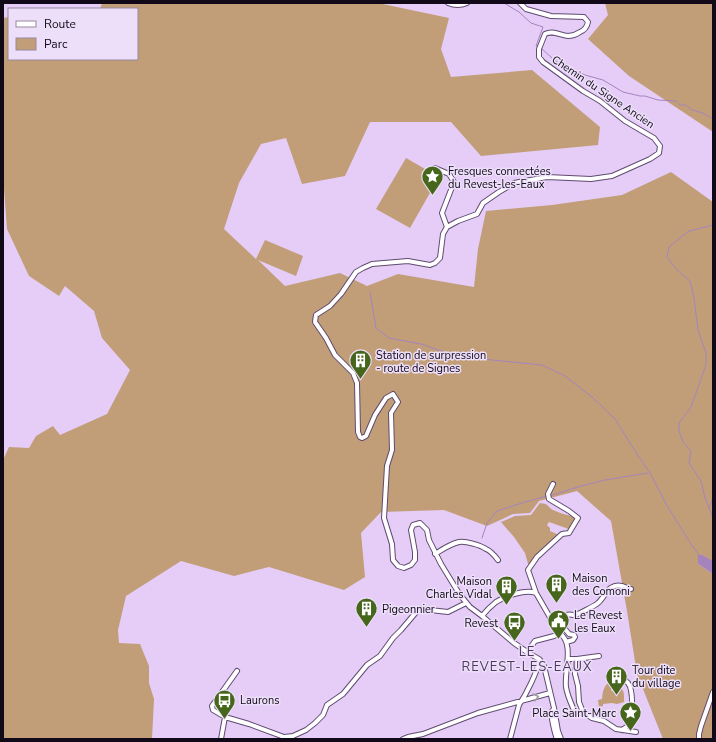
<svg xmlns="http://www.w3.org/2000/svg" width="716" height="742" font-family="'Nunito Sans',sans-serif">
  <style>
    .green { fill: #c19e77 }
    .water { fill: #a584be }
    .lines { fill: none; stroke-linecap: round; stroke-linejoin: round }
    .stream { stroke: #a584be; stroke-width: 1 }
    .minor-casing { stroke: #604b6f; stroke-width: 6 }
    .minor { stroke: #fff; stroke-width: 4 }
    .oneway { stroke: #a09da2 }
    .labels { text-anchor: middle; dominant-baseline: central; stroke-width: 3; stroke-linejoin: round; paint-order: stroke }
    .street-label { font-size: 11px; fill: #110917; stroke: #eddff9 }
    .poi-label { font-size: 11px; fill: #110917; stroke: #eddff9; text-anchor: start }
    .quarter-label { font-size: 13px; letter-spacing: 1px; fill: #4d395c; stroke: #eddff9 }
  </style>
  <rect width="100%" height="100%" fill="#e5cdf8"/>
  <path class="green" d="M102 3H378L449 18 441 49 451 77 532 70 600 127 598 145 481 156 451 122H370L345 176 302 184 286 138 261 144 239 183 224 229 256 259 265 240 303 256 296 276 258 260 285 286 340 273 367 286 398 274 474 287 478 249 486 211 552 205 622 195 671 172 713 202V561L698 564 713 574V739H663L637 674 627 611 611 521 577 491 539 501 530 513 513 514 487 526 444 510 381 512 361 533 365 577 344 590 269 567 234 576 181 561 126 596 118 630 119 643 140 644 149 666V683L154 699 152 739H3V460L9 447 29 448 36 436 53 426 60 435 107 414 130 370 102 338 94 311 65 286 59 296 29 276 7 229 3 175V18L9 17V59H137V9H100Z
    M605 3H713V132L629 76 588 39 608 15Z
    M406 158 439 177 410 228 376 209Z
    M540 503C550 504 546 506 553 510 559 513 566 515 572 516L576 519 570 530 566 528 549 522 547 525 550 528V531L559 535 529 567 525 553 514 537 501 522 515 516 531 515Z
    M613 679 615 680 616 683 613 686 611 691H614L617 686C625 689 624 694 624 702L617 704 612 703 603 704V706L599 707 598 700 602 699C603 688 604 686 613 679Z"/>
  <path class="water" d="M698 555H702L713 561V574L698 564Z"/>
  <g class="lines">
    <path class="stream" d="M504 3 519 12 531 23 543 27 536 46 538 47
      M542 49 552 58 557 62 585 75 603 80 623 92 640 96H645L658 100 676 101 680 105H686L692 110 703 113 713 119
      M713 225 689 231 681 237 669 247 667 257 677 270 690 281 694 298 698 330 706 353V365L691 407 679 423V431L683 442 691 451 689 463 701 481 705 498 713 518
      M370 292 376 328 389 338 421 344 450 354 492 360 542 365 565 376 592 397 615 419 637 454 650 473 666 504 691 544 699 555
      M550 496 581 486 605 480 648 473
      M709 507 713 498
      M482 538 487 523 497 511 522 503 547 496"/>
    <defs>
      <path id="minor" d="M448 3C455 6 460 6 467 3
        M435 168 449 174 454 182 442 213 447 227 443 234 440 258 435 263 430 265 408 261 372 264 363 268 356 272 341 294 330 306 316 315 315 322 326 338 335 355 353 373 357 383 358 432 360 437 362 438 366 436 375 415 386 398 393 394 398 402 391 413 392 450 387 466 384 518 392 544 393 560 398 566 404 568 411 565 415 560V552L411 530 413 525 420 523 427 530 429 540 441 564 460 595 470 607 482 616 514 643 527 652 539 659 544 666 554 708 558 731 561 739
        M447 227 458 221 477 214 483 203 499 192 514 183 547 177 591 179 612 176 650 159 659 153 660 146 654 138 625 121 600 101 583 91 543 62 539 57V49L545 34C553 30 559 35 568 36 572 36 577 34 580 32 585 30 587 27 588 22L584 17 551 16 526 9 520 3
        M553 484 548 494 549 499 569 511 578 518 569 533 562 534 537 557 528 570 536 593 559 633C575 642 564 672 566 687 567 694 570 701 573 708
        M435 554C443 549 450 544 459 542 466 541 480 545 486 549 491 551 495 556 498 560
        M482 616C486 611 491 606 496 602 505 596 525 589 536 593
        M559 630 561 629H565L569 634 574 635 575 637 573 640 566 642
        M559 632 560 626 566 615C570 614 571 615 575 615 577 615 596 605 598 603 606 596 608 583 622 586 626 587 627 589 631 589
        M527 652 535 641 554 636 559 633
        M568 659H577L599 656
        M575 659V674L578 686 579 702 583 712 592 718 604 721 616 729 636 732
        M237 671 212 706 213 710 225 717 249 724 284 737 293 736 306 730 315 723 323 715 327 705 343 694 367 665 380 656 393 638 401 630 418 610 421 609 448 612 466 603
        M618 675C621 677 625 680 628 683 634 690 632 716 631 724L622 730
        M554 708C554 709 553 710 552 711 550 715 555 734 557 739
        M221 739 225 717
        M403 739 408 737 423 734 478 713 550 693
        M510 739 519 705C527 693 536 674 540 660
        M699 739V734L701 726 713 692"/>
    </defs>
    <use href="#minor" class="minor-casing"/>
    <use href="#minor" class="minor"/>
  </g>
  <defs><path id="oneway-chevron" d="M-2-3.5L2.5 0L-2 3.5" fill="none" stroke-width="1.6" stroke-linecap="round" stroke-linejoin="round"/></defs>
  <use class="oneway" href="#oneway-chevron" transform="translate(536 697) rotate(-14)"/>
  <defs>
    <symbol id="sight-pin" viewBox="-11 -11 22 30"><path d="M0 17L-7.5 6A9.5 9.5 0 1 1 7.5 6Z" fill="#46661c" stroke="#eddff9"/><path d="M0-6L1.8-2.2L6-1.7L2.9 1.2L3.7 5.4L0 3.3L-3.7 5.4L-2.9 1.2L-6-1.7L-1.8-2.2Z" fill="#fff"/></symbol>
    <symbol id="building-pin" viewBox="-11 -11 22 30"><path d="M0 17L-7.5 6A9.5 9.5 0 1 1 7.5 6Z" fill="#46661c" stroke="#eddff9"/><path d="M-4-6H4V6H1V3H-1V6H-4ZM-2.5-4.3h1.7v1.8h-1.7ZM.8-4.3h1.7v1.8H.8ZM-2.5-1h1.7V.8h-1.7ZM.8-1h1.7V.8H.8Z" fill="#fff"/></symbol>
    <symbol id="civic-pin" viewBox="-11 -11 22 30"><path d="M0 17L-7.5 6A9.5 9.5 0 1 1 7.5 6Z" fill="#46661c" stroke="#eddff9"/><path d="M-.6-6.5H3V-4.5H.6V-3L4-1V1h2V6H-6V1h2V-1L-.6-3ZM-1.2 2.5V6h2.4V2.5Z" fill="#fff"/></symbol>
    <symbol id="bus-pin" viewBox="-11 -11 22 30"><path d="M0 17L-7.5 6A9.5 9.5 0 1 1 7.5 6Z" fill="#46661c" stroke="#eddff9"/><path d="M-5-6H5V4H4V6H2V4H-2V6H-4V4H-5ZM-3.5-4V0h7V-4ZM-3.5 1.2v1.5H-2V1.2ZM2 1.2v1.5H3.5V1.2Z" fill="#fff"/></symbol>
  </defs>
  <g fill-rule="evenodd">
    <use href="#sight-pin" x="420" y="164" width="25" height="34"/>
    <use href="#building-pin" x="348" y="348" width="25" height="34"/>
    <use href="#building-pin" x="544" y="572" width="25" height="34"/>
    <use href="#building-pin" x="494" y="574" width="25" height="34"/>
    <use href="#building-pin" x="354" y="596" width="25" height="34"/>
    <use href="#civic-pin" x="546" y="608" width="25" height="34"/>
    <use href="#bus-pin" x="502" y="610" width="25" height="34"/>
    <use href="#building-pin" x="604" y="664" width="25" height="34"/>
    <use href="#bus-pin" x="212" y="688" width="25" height="34"/>
    <use href="#sight-pin" x="618" y="700" width="25" height="34"/>
  </g>
  <g class="labels">
    <g class="street-label">
      <text transform="translate(603 92) rotate(34)">Chemin du Signe Ancien</text>
    </g>
    <g class="poi-label">
      <text x="448" y="171">Fresques connectées<tspan x="448" dy="13">du Revest-les-Eaux</tspan></text>
      <text x="376" y="355">Station de surpression<tspan x="376" dy="13">- route de Signes</tspan></text>
      <text x="572" y="578">Maison<tspan x="572" dy="13">des Comoni</tspan></text>
      <text x="492" y="581" text-anchor="end">Maison<tspan x="492" dy="13">Charles Vidal</tspan></text>
      <text x="382" y="609">Pigeonnier</text>
      <text x="574" y="615">Le Revest<tspan x="574" dy="13">les Eaux</tspan></text>
      <text x="498" y="623" text-anchor="end">Revest</text>
      <text x="632" y="670">Tour dite<tspan x="632" dy="13">du village</tspan></text>
      <text x="240" y="700">Laurons</text>
      <text x="616" y="713" text-anchor="end">Place Saint-Marc</text>
    </g>
    <g class="quarter-label">
      <text x="527" y="652">LE<tspan x="527" dy="15">REVEST-LES-EAUX</tspan></text>
    </g>
  </g>
  <rect width="716" height="742" fill="none" stroke="#110917" stroke-width="8"/>
  <rect x="8" y="8" width="130" height="52" fill="#eddff9" stroke="#95899f"/>
  <rect x="16" y="21" width="20" height="6" fill="#ffffff" stroke="#95899f"/>
  <text x="44" y="28" font-size="12" fill="#110917">Route</text>
  <rect x="16" y="38" width="20" height="12" fill="#c19e77" stroke="#95899f"/>
  <text x="44" y="48" font-size="12" fill="#110917">Parc</text>
</svg>
